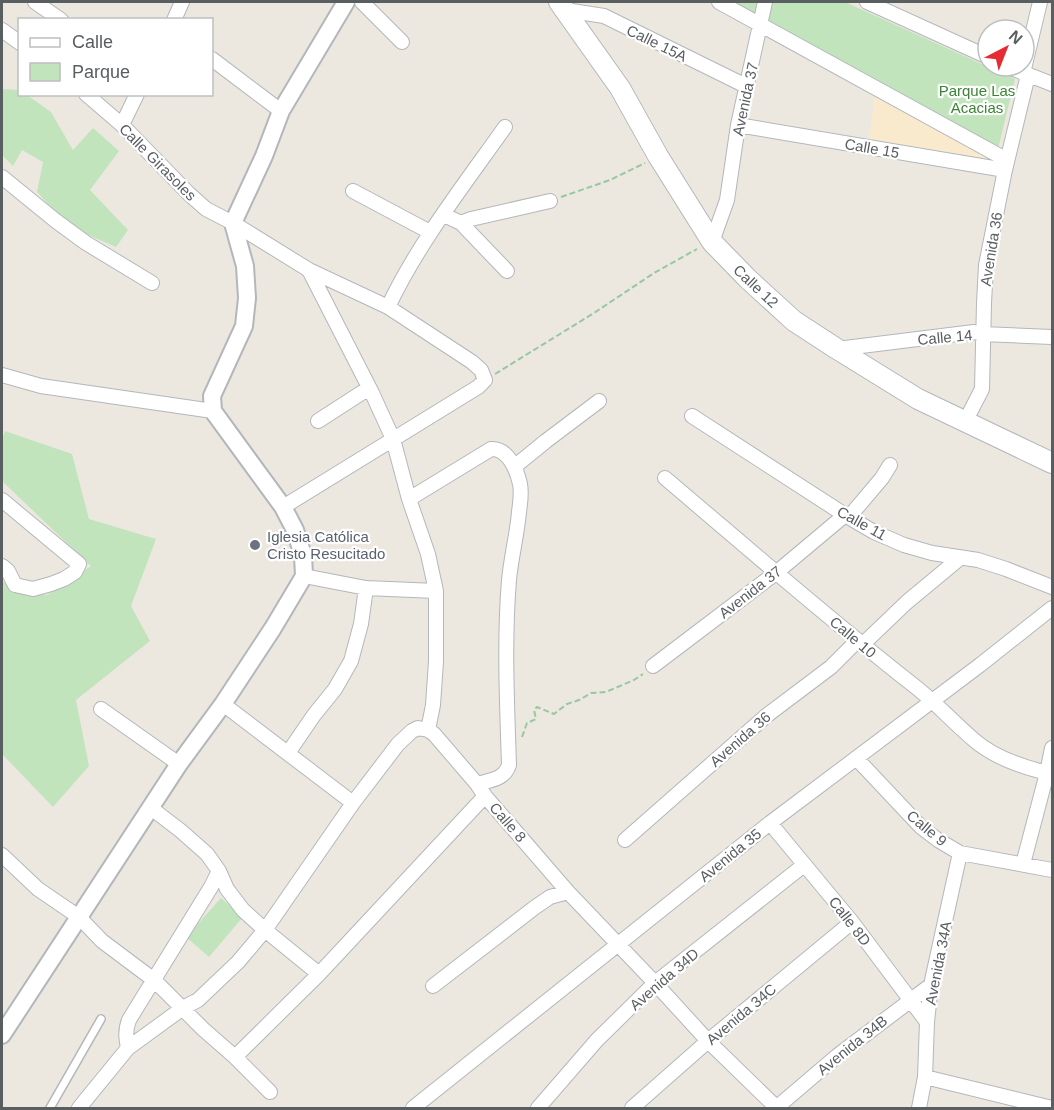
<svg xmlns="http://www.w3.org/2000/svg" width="1054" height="1110" font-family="Helvetica,sans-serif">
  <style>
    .green { fill: #c1e4bc }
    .sand { fill: #f9eace }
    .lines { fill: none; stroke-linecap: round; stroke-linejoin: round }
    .service-casing { stroke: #b3b7bb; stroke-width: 10 }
    .minor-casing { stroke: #b3b7bb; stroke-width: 16 }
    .tertiary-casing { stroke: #b3b7bb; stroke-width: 20 }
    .secondary-casing { stroke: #b2b7bb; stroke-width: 22 }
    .path { stroke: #97c89f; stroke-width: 2; stroke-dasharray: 6 3; stroke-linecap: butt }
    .service { stroke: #fff; stroke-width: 7 }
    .minor { stroke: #fff; stroke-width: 14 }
    .tertiary { stroke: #fff; stroke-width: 16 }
    .secondary { stroke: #fff; stroke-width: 20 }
    .worship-dot { fill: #6b7280; stroke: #fff; stroke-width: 2 }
    .labels { text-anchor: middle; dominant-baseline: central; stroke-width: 4.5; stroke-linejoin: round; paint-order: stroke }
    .street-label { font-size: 15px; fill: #595e61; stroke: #fff }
    .park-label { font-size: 15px; fill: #3b8435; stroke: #fff }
    .worship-label { font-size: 15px; fill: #5b616d; stroke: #fff; text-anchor: start }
  </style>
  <rect width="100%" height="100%" fill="#ece8e0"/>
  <path class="green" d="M731 2H845L1015 79 998 149Z
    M2 89 19 90 20 94 27 95 51 112 73 150 93 128 119 151 90 190 128 230 116 247 68 226 37 192 43 162 22 150 13 166 2 155Z
    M5 431 72 454 89 519 156 539 131 606 150 641 76 700 89 766 53 807 2 754V581L19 592 47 595 91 566 2 481V440Z
    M221 898 243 917 209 957 186 937Z"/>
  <path class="sand" d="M875 94 996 163 869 140Z"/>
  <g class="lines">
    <defs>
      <path id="service" d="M50 1108 101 1019"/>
      <path id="minor" d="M35 2 61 20
        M362 2 402 42
        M719 2 1007 160
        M867 2 988 57
        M565 10 604 16 746 86
        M174 20 182 2
        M2 30 20 43
        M212 59 281 111
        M1006 66 1052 84
        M1023 73 1040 2
        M86 94 122 125 188 193 206 209 233 223 309 270 388 307 472 362 481 370 485 380 478 387 283 507
        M122 125 137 94
        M738 125 1005 170
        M2 177 56 221 86 243 152 283
        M353 191 430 232
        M444 215 461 223 471 219 550 201
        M461 223 507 271
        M712 242 727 200 738 125 765 2
        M309 270 372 393 393 439 409 499 428 554 436 591V661L433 705 428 730 434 734 477 784 485 796 568 892 655 983 708 1041 777 1108
        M388 307C419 242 464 185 505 127
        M837 349 974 332 983 334 1052 337
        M2 375 41 386 213 411
        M692 416 845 515 874 532 904 545 932 553 978 560 1006 569 1052 587
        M318 421 369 388
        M965 422 982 389 984 303 986 265 1005 170 1028 75
        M514 467 546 441 599 401
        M665 478C749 549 831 621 917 688 937 704 954 723 974 740 996 759 1025 768 1052 774
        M409 499 491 449C508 448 517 470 520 484 522 494 520 503 519 512 517 535 511 558 509 580 504 641 507 703 509 765 504 780 490 780 477 784
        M2 500 79 564 75 572 64 579 51 584 33 589 15 585 8 571 2 566
        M849 517 882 478 890 465
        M304 576 366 588 436 591
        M862 645 907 602 960 558
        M653 666 777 572 845 515
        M223 704 353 803
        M101 709 179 764
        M288 753 314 715 335 689 351 661 361 624 366 588
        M856 758 921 827 938 840 960 853 1052 870
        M151 808 181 831 207 854 219 871 227 889 243 910 265 930 319 974
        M770 823 852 922 927 1022
        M625 840 766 716 831 667 857 641
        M2 855 38 889 79 917 102 941 154 980 203 1029 235 1057 270 1092
        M1023 864 1047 773 1052 748
        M433 986 534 908 550 897 568 892
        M128 1048C126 1037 125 1031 129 1020L211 887 219 871
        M235 1057 319 974 485 796
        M925 1077 1052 1108
        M79 1108 128 1048 183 1008 198 1000 238 962 265 930 353 803 398 744 412 731 418 728 428 730
        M413 1108 770 823 980 665 1052 608
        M538 1108 597 1040 655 983 804 865
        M632 1108 708 1041 852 922
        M776 1108 837 1056 931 985
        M919 1108 925 1077 927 1022 931 985 960 853"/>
      <path id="tertiary" d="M2 1035 179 764 223 704 273 628 304 576 303 555 295 530 283 507 213 411 212 396 244 326 247 298 245 266 233 223 264 156 281 111 346 2"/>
      <path id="secondary" d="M559 2 620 88 658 156 712 242 748 279 794 321 837 349 918 399 1052 463"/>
    </defs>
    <use href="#service" class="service-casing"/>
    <use href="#minor" class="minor-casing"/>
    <use href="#tertiary" class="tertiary-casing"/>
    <use href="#secondary" class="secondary-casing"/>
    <path class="path" d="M561 197 610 180 645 163
      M495 374 594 313 654 273 697 249
      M522 737 527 723 536 719 534 710 537 707 554 714 567 704 579 700 591 693 606 692 634 680 643 674"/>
    <use href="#service" class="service"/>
    <use href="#minor" class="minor"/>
    <use href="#tertiary" class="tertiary"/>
    <use href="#secondary" class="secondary"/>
  </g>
  <circle class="worship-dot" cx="255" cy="545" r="6"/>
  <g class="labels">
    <g class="street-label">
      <text transform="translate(657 43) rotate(26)">Calle 15A</text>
      <text transform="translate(745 99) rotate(-78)">Avenida 37</text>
      <text transform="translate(872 148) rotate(10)">Calle 15</text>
      <text transform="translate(158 162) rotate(45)">Calle Girasoles</text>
      <text transform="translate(991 249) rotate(-81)">Avenida 36</text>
      <text transform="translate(756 286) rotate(43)">Calle 12</text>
      <text transform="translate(945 337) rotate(-5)">Calle 14</text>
      <text transform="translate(862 523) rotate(29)">Calle 11</text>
      <text transform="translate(750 592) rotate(-38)">Avenida 37</text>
      <text transform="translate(853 637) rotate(40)">Calle 10</text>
      <text transform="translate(740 739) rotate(-41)">Avenida 36</text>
      <text transform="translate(508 822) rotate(49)">Calle 8</text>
      <text transform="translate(927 828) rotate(40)">Calle 9</text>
      <text transform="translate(730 855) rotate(-39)">Avenida 35</text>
      <text transform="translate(850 921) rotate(52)">Calle 8D</text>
      <text transform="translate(938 963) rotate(-79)">Avenida 34A</text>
      <text transform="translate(664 979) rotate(-41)">Avenida 34D</text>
      <text transform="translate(741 1014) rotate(-40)">Avenida 34C</text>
      <text transform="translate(852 1045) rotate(-39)">Avenida 34B</text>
    </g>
    <g class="park-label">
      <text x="977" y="90">Parque Las<tspan x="977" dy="17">Acacias</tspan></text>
    </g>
    <g class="worship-label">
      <text x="267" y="536">Iglesia Católica<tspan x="267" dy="17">Cristo Resucitado</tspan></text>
    </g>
  </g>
  <rect width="1054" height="1110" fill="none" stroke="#595e61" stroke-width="6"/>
  <rect x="18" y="18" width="195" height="78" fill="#ffffff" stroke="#bdbfc0" stroke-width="1.5"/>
  <rect x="30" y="38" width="30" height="9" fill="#ffffff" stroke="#bdbfc0" stroke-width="1.5"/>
  <text x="72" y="48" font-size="18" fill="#595e61">Calle</text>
  <rect x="30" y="63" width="30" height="18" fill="#c1e4bc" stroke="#bdbfc0" stroke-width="1.5"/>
  <text x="72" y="78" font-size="18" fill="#595e61">Parque</text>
  <g transform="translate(1006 48) rotate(42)"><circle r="28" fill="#ffffff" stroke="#bdbfc0" stroke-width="1.5"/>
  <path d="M0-4.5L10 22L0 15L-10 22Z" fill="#e72b32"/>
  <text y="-9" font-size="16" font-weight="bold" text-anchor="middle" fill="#595e61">N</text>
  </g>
</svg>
